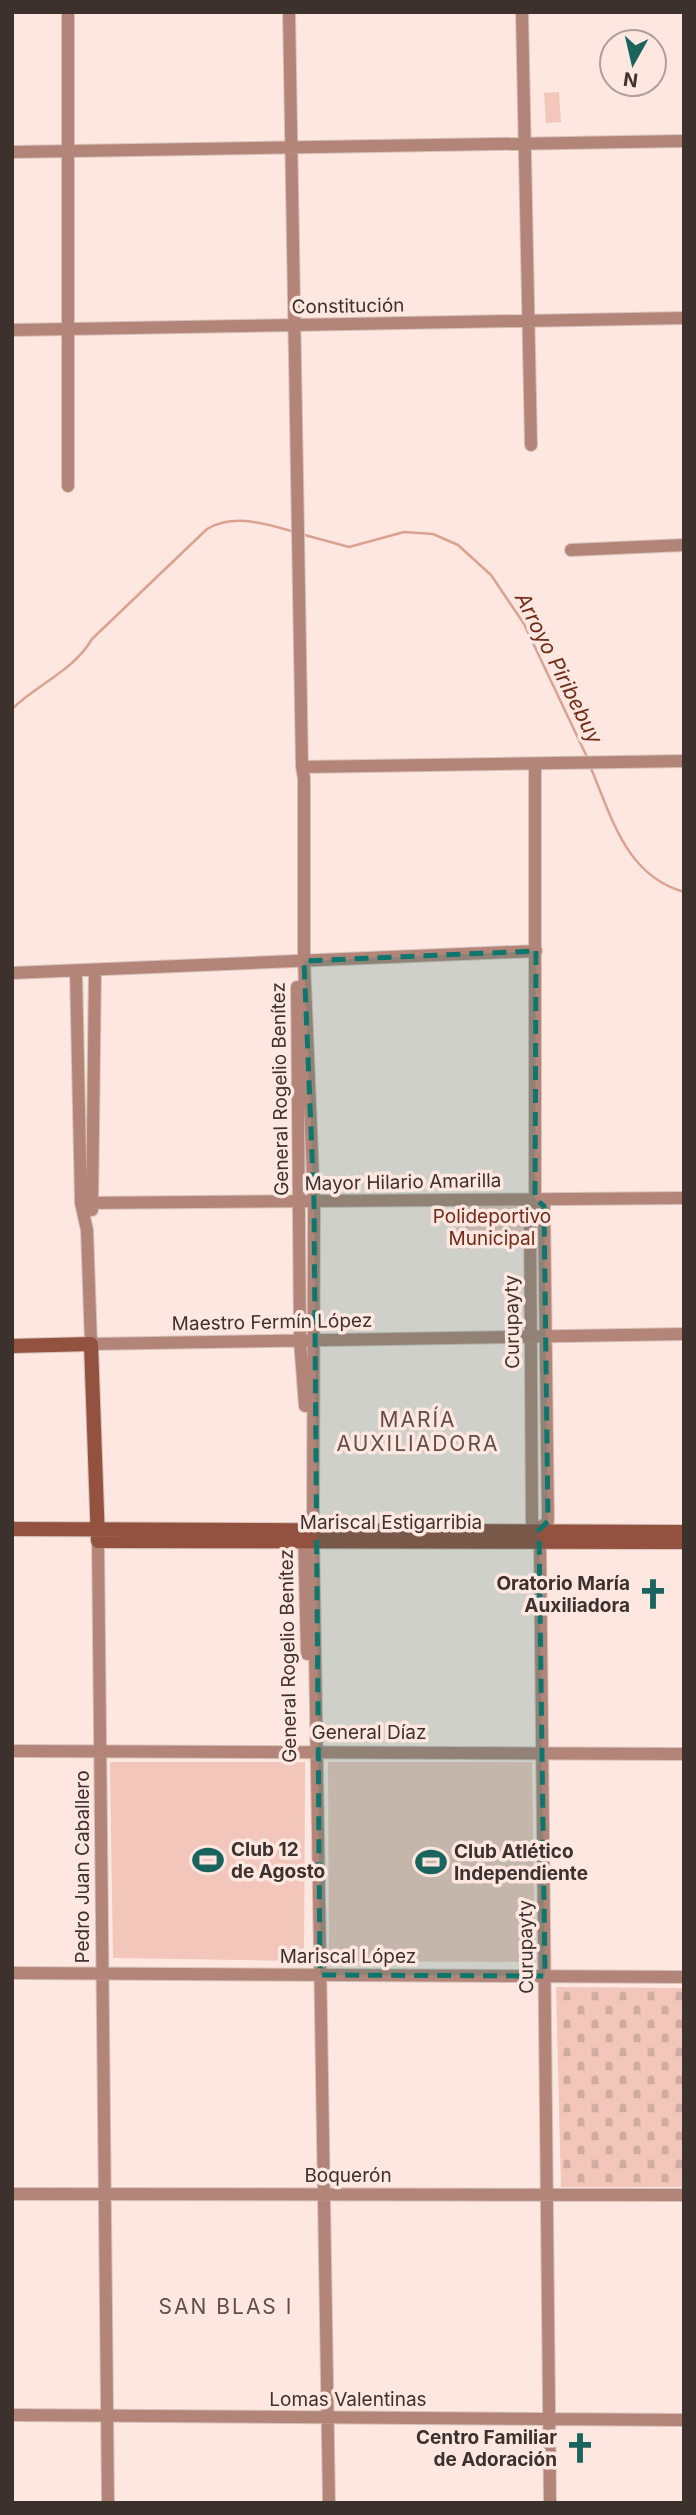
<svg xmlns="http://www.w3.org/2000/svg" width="696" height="2515" font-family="Inter,sans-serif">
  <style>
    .cemetery { fill: url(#cemetery-stones) }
    .park { fill: url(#park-crowns) }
    .pitch { fill: #f2c6ba }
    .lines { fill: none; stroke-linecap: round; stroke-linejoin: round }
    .stream { stroke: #dca190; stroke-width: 2.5 }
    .street-casing { stroke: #d7c3bc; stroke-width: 14 }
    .secondary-casing { stroke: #d7c3bc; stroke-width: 16 }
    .street { stroke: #b38578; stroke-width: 12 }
    .secondary { stroke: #935240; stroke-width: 14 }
    .marked { fill: #0f766e; fill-opacity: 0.2; stroke: #0f766e; stroke-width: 5; stroke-dasharray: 14 9; stroke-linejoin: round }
    .labels { text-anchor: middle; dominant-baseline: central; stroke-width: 7; stroke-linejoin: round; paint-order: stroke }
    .street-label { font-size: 19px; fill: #3d312e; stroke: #fee7e0 }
    .park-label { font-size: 19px; fill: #722b18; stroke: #fee7e0 }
    .poi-label { font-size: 19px; font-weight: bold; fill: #3d312e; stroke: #fee7e0; text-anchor: end }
    .water-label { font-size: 21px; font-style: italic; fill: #732d19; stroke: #fee7e0 }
    .neighbourhood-label { font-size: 21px; letter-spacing: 2px; fill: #654d47; stroke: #fee7e0 }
  </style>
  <defs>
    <pattern id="cemetery-stones" width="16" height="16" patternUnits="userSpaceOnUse" patternTransform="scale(1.75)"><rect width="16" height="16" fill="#f2c6ba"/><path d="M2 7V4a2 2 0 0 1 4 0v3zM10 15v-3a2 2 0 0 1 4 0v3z" fill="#d0aba0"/></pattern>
    <pattern id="park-crowns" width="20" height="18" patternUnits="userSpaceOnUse" patternTransform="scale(1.75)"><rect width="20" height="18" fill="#f2c6ba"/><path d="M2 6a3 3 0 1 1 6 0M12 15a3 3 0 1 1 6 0" fill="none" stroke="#d0aba0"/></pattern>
  </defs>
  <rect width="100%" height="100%" fill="#fee7e0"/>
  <path class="cemetery" d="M556 1987 684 1988V2187H561Z"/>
  <path class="park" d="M527 1204 528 1247 457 1249 456 1206Z"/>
  <path class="pitch" d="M559 92 561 122 546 123 544 93Z
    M110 1762H305L304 1961 113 1958Z
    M328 1762H532L535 1962 329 1961Z"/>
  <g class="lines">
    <path class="stream" d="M301 534 349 547 404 532 433 534 458 545 491 575 524 624 587 757
      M12 709C38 684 74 670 92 639L207 529C235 513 265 524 295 532
      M590 766C612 817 625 875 684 892"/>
    <defs>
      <path id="street" d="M68 12V486
        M289 12 302 767 304 778V961L314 1202 313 1529 329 2503
        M522 12 531 445
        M12 152 684 141
        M12 330 684 318
        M571 550 684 545
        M535 765V1199L530 1208 532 1522 539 1530 540 1541 550 2503
        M302 767 684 761
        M76 971 81 1203 87 1230 91 1344 684 1334
        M12 973 536 951
        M297 987 300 1341 305 1406
        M535 1199 544 1206 548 1521 539 1530
        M81 1203 684 1198
        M92 1210 95 970
        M304 1532 307 1654
        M98 1541 108 2503
        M12 1751 684 1754
        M12 1973 684 1977
        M12 2194 684 2195
        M12 2415 684 2420"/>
      <path id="secondary" d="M12 1346 91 1344 98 1541 684 1542
        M12 1529 684 1532"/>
    </defs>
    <use href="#street" class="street-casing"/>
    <use href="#secondary" class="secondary-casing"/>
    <use href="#street" class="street"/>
    <use href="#secondary" class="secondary"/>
  </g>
  <path class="marked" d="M536 951 535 1199 544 1206 548 1521 539 1530 545 1976 320 1975 314 1202 304 961Z"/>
  <defs>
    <symbol id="church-bare" viewBox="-9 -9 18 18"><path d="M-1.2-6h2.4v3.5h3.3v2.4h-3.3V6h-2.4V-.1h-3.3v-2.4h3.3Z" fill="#19655e" stroke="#fee7e0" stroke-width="2.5" paint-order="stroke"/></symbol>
    <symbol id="stadium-bare" viewBox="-9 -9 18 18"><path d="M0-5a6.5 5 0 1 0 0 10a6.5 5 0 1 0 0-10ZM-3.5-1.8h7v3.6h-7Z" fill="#19655e" stroke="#fee7e0" stroke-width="2.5" paint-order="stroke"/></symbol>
  </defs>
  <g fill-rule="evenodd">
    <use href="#church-bare" x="631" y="1572" width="44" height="44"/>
    <use href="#stadium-bare" x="186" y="1838" width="44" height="44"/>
    <use href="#stadium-bare" x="409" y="1840" width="44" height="44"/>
    <use href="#church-bare" x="558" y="2426" width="44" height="44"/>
  </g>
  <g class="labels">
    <g class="street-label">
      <text transform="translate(348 306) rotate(-1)">Constitución</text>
      <text transform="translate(280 1089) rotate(-91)">General Rogelio Benítez</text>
      <text transform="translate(403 1182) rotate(-1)">Mayor Hilario Amarilla</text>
      <text transform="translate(272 1322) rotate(-1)">Maestro Fermín López</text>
      <text transform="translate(512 1322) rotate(-91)">Curupayty</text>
      <text x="391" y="1522">Mariscal Estigarribia</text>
      <text transform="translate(288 1656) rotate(-91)">General Rogelio Benítez</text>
      <text x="369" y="1732">General Díaz</text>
      <text transform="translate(82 1867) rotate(-90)">Pedro Juan Caballero</text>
      <text transform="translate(526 1947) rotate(-91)">Curupayty</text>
      <text x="348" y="1956">Mariscal López</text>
      <text x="348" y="2175">Boquerón</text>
      <text x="348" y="2399">Lomas Valentinas</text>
    </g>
    <g class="park-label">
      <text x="492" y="1216">Polideportivo<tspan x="492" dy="22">Municipal</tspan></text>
    </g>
    <g class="poi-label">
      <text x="630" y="1583">Oratorio María<tspan x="630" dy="22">Auxiliadora</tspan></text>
      <text x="231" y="1849" text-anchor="start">Club 12<tspan x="231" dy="22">de Agosto</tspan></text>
      <text x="454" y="1851" text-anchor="start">Club Atlético<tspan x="454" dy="22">Independiente</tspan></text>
      <text x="557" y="2437">Centro Familiar<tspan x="557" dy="22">de Adoración</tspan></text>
    </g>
    <g class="water-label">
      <text transform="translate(559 668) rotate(63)">Arroyo Piribebuy</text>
    </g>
    <g class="neighbourhood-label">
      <text x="418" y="1419">MARÍA<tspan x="418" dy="24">AUXILIADORA</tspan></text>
      <text x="226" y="2306">SAN BLAS I</text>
    </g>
  </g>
  <rect width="696" height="2515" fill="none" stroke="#3d312e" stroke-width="28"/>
  <g transform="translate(633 63) rotate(188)"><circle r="33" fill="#fee7e0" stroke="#b19e99" stroke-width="2"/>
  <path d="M0-5L12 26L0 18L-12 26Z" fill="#19655e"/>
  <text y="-10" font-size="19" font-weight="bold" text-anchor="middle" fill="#3d312e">N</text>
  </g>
</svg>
